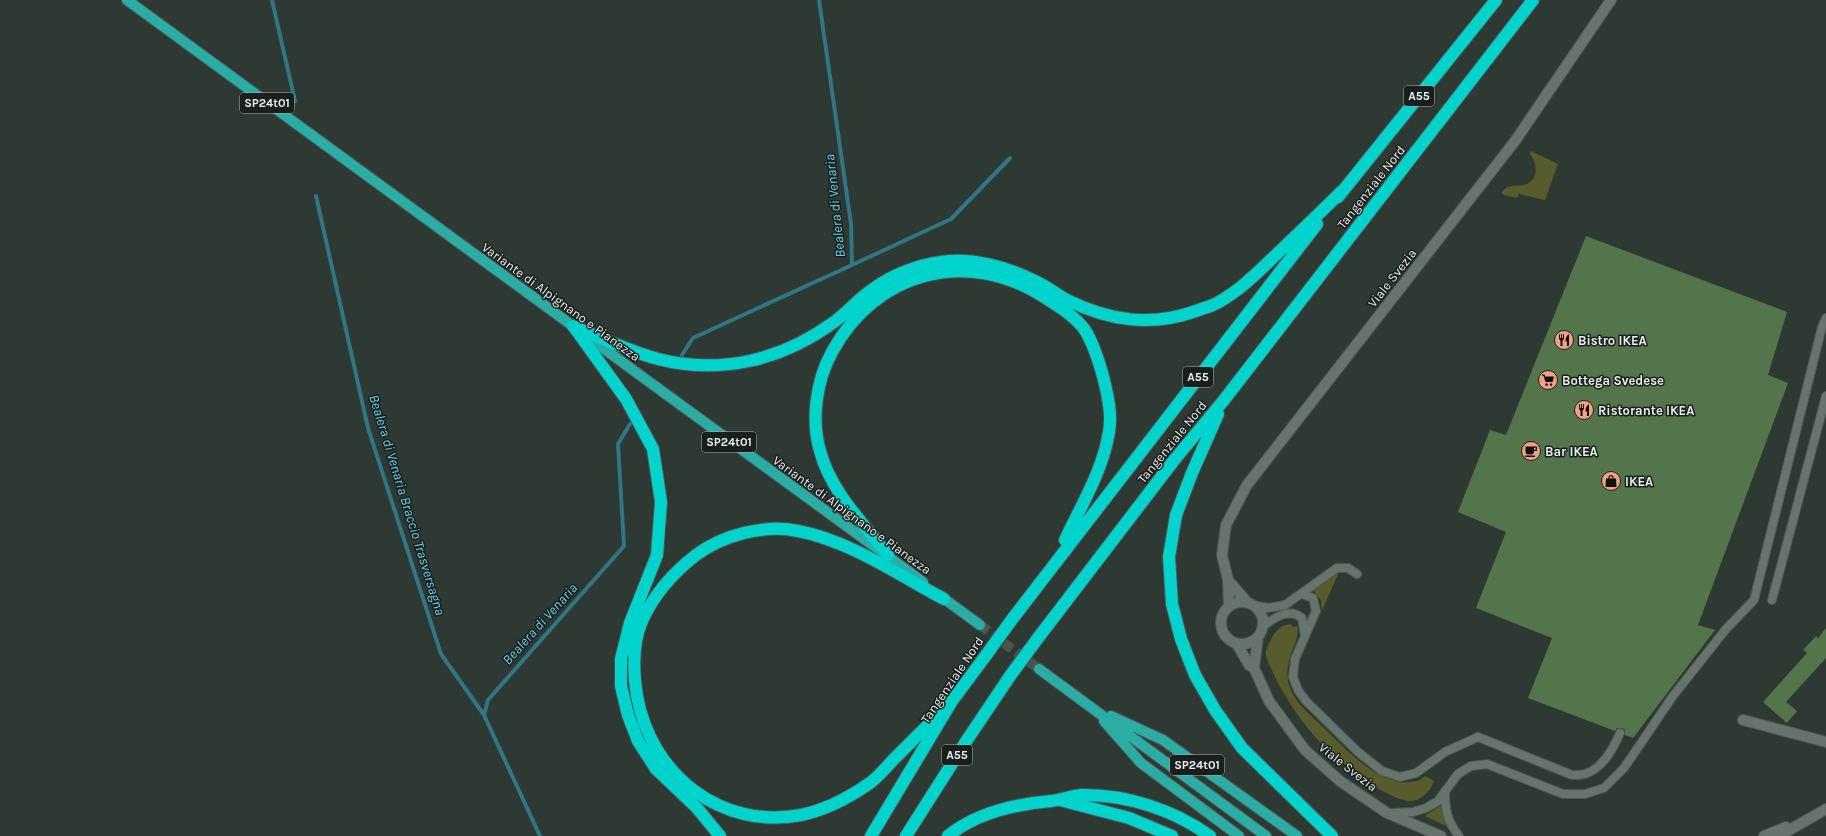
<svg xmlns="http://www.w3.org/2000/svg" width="1826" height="836" font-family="Karla,sans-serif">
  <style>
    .green { fill: #565c2b }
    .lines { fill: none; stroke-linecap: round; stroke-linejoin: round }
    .stream { stroke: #307685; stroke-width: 4 }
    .building { fill: #54754c }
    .primary-tunnel { stroke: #4a544f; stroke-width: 10; stroke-dasharray: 10 5; stroke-linecap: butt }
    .lane-casing { stroke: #4d5652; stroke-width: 10 }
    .street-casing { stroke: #4d5652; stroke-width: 12 }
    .secondary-casing { stroke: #4d5652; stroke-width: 12 }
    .primary-casing { stroke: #4d5652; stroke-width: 12 }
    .highway-casing { stroke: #4d5652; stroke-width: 14 }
    .lane { stroke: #67736d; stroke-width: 8 }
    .street { stroke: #67736d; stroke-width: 10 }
    .secondary { stroke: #67736d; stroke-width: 10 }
    .primary { stroke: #29ada5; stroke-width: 10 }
    .highway { stroke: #00d3cb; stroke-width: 12 }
    .highway-bridge-casing { stroke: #4d5652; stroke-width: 14; stroke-linecap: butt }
    .highway-bridge { stroke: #00d3cb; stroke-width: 12 }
    .labels { text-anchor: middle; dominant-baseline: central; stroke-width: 3; stroke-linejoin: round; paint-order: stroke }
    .shield { fill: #1a1f1d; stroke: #aab0ad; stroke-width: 1 }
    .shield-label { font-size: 12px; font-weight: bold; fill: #e8eeeb }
    .street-label { font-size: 13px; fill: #e8eeeb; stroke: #1a1f1d }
    .poi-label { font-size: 13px; font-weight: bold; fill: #e8eeeb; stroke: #1a1f1d; text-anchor: start }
    .water-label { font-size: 14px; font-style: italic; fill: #68d1e9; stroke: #1a1f1d }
  </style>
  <rect width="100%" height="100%" fill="#2e3934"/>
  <path class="green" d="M1531 151 1558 164 1545 200 1519 194 1517 198 1504 195 1501 193C1503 191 1505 188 1508 187 1512 185 1519 186 1524 185 1539 180 1538 164 1530 154Z
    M1335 574H1338L1322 611 1321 600 1313 590Z
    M1290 624 1294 627 1297 626C1302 642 1280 661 1290 688 1295 703 1312 716 1323 727 1345 748 1378 786 1411 782 1417 781 1421 780 1425 776L1434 781C1430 792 1421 801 1410 801 1388 802 1329 753 1315 737 1298 717 1284 696 1273 673 1271 667 1267 661 1266 656 1265 649 1270 642 1273 636 1278 628 1281 626 1290 624Z
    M1442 804 1448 827 1425 816Z"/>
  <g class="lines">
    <path class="stream" d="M272 0 295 101
      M316 196 368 428 441 654 484 715
      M852 265 951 219 1010 158
      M682 355 693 338 852 265 851 224 819 0
      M540 836 484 715 488 700 624 546 618 444 630 424"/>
  </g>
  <path class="building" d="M1586 236 1787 312 1768 375 1788 383 1698 625 1715 630 1633 738 1625 735V730L1622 728H1617L1615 731 1528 698 1552 638 1476 608 1506 532 1458 512 1490 430 1506 435Z
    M1826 628V658L1786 702 1797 711 1787 723 1763 702 1807 653 1803 650 1816 636 1818 638Z"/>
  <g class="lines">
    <path class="primary-tunnel" d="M980 625 1039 669"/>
    <defs>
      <path id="lane" d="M1302 594 1313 598 1316 611 1295 659 1293 677 1298 690 1306 701 1358 752 1382 771 1400 777 1416 773 1445 752 1478 737 1572 775C1576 775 1582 775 1585 774 1603 768 1613 749 1620 733
        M1772 600 1826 396
        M1253 605 1268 608 1285 605 1337 568H1348L1357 574
        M1263 626C1275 618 1288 607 1302 618L1305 636
        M1445 791C1445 810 1447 821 1459 836
        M1390 813 1413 812 1426 808 1438 801 1458 774 1471 766 1487 764 1563 794H1585L1604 788 1624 768 1673 696 1726 629 1754 600 1822 327 1826 318"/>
      <path id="street" d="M1228 580 1247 602
        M1221 623a21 21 0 1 1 42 0a21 21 0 1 1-42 0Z
        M1229 606 1228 580 1222 555 1226 525 1247 485 1515 141 1611 0
        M1237 644 1249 665 1254 668 1269 701 1305 750 1340 781 1387 813 1441 836
        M1254 668 1258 637
        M1743 720 1826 742"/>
      <path id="secondary" d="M1764 836 1786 827
        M1779 836 1826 809"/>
      <path id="primary" d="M127 0 923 582
        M939 595 980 625
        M1039 669 1266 836
        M1111 716 1163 740 1297 836
        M1104 721 1141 763 1239 836"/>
      <path id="highway" d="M1338 197 1496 0
        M573 326C601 338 629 351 658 359 721 375 782 360 834 322 848 312 859 298 873 289 892 275 918 265 941 262 973 257 1010 268 1037 282 1048 287 1057 295 1067 300 1110 321 1151 327 1196 311 1203 308 1210 307 1217 303 1241 290 1260 270 1280 251 1301 231 1322 211 1342 191
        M574 327 626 399 653 449 661 502 657 555 630 623 621 659V686L628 715 638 741 656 769 697 808 720 836
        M1218 414 1192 473 1176 515 1169 557 1172 604 1181 639 1195 675 1215 710 1242 748 1332 836
        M888 555C863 523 831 492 820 451 811 420 816 381 832 352 875 272 967 247 1044 297 1058 306 1075 316 1085 330 1093 343 1100 365 1104 380 1108 397 1112 414 1109 432 1103 470 1081 506 1065 540
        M944 599C899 575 848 540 798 531 764 524 723 535 696 555 674 572 654 594 642 621 632 644 633 671 637 696 651 775 721 830 801 815 825 810 848 798 867 785 878 778 886 767 895 758 914 739 933 720 952 701
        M1013 618 1317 224
        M1038 638 1175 459 1224 400 1533 0
        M1060 800 1129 818 1172 836
        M871 836 952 701 984 658
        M906 836 967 740 1010 676
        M948 836C976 813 1016 804 1051 801 1061 800 1071 796 1081 795 1126 794 1174 810 1210 836"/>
    </defs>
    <use href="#lane" class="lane-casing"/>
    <use href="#street" class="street-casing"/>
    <use href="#secondary" class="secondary-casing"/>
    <use href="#primary" class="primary-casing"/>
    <use href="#highway" class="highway-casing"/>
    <use href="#lane" class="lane"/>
    <use href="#street" class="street"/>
    <use href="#secondary" class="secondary"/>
    <use href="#primary" class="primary"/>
    <use href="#highway" class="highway"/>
    <defs>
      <path id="highway-bridge" d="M984 658 1013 618
        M1010 676 1038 638"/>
    </defs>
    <use href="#highway-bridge" class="highway-bridge-casing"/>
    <use href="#highway-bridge" class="highway-bridge"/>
  </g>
  <defs>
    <symbol id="restaurant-disc" viewBox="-11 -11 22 22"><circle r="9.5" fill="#f39f84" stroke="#1a1f1d"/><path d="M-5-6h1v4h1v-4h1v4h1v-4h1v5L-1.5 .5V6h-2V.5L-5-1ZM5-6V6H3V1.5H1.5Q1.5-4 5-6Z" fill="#111"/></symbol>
    <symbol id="supermarket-disc" viewBox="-11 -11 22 22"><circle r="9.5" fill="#f39f84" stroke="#1a1f1d"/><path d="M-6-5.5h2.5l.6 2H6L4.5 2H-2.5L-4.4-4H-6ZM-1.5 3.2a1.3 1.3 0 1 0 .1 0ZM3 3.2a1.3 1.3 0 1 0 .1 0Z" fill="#111"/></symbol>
    <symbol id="cafe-disc" viewBox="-11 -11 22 22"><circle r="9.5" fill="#f39f84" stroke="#1a1f1d"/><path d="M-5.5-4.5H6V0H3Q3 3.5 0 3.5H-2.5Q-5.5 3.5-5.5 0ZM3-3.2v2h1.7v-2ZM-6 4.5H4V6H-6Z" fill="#111"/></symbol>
    <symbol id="shop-disc" viewBox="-11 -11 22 22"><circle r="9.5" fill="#f39f84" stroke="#1a1f1d"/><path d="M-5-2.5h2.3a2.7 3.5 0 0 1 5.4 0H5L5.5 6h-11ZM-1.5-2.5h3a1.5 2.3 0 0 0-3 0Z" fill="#111"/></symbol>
  </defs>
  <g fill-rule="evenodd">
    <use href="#restaurant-disc" x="1553" y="329" width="22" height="22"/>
    <use href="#supermarket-disc" x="1537" y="369" width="22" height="22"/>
    <use href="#restaurant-disc" x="1573" y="399" width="22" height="22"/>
    <use href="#cafe-disc" x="1520" y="440" width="22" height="22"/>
    <use href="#shop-disc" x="1600" y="470" width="22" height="22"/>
  </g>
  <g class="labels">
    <g class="shield">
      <rect x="1404" y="86" width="30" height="20" rx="3"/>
      <rect x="240" y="93" width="54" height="20" rx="3"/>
      <rect x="1183" y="367" width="30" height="20" rx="3"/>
      <rect x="702" y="432" width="54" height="20" rx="3"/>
      <rect x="942" y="745" width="30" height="20" rx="3"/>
      <rect x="1170" y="755" width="54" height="20" rx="3"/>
    </g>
    <g class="shield-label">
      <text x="1419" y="96">A55</text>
      <text x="267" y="103">SP24t01</text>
      <text x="1198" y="377">A55</text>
      <text x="729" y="442">SP24t01</text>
      <text x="957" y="755">A55</text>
      <text x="1197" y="765">SP24t01</text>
    </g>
    <g class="street-label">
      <text transform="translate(1371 187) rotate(-52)">Tangenziale Nord</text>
      <text transform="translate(1392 278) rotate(-52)">Viale Svezia</text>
      <text transform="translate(561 302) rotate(36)">Variante di Alpignano e Pianezza</text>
      <text transform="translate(1172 442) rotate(-51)">Tangenziale Nord</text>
      <text transform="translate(852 515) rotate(36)">Variante di Alpignano e Pianezza</text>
      <text transform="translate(952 680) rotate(-56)">Tangenziale Nord</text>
      <text transform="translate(1348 767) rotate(38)">Viale Svezia</text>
    </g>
    <g class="poi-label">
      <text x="1578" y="340">Bistro IKEA</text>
      <text x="1562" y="380">Bottega Svedese</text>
      <text x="1598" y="410">Ristorante IKEA</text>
      <text x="1545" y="451">Bar IKEA</text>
      <text x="1625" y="481">IKEA</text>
    </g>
    <g class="water-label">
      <text transform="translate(835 206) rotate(-96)">Bealera di Venaria</text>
      <text transform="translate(407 505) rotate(73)">Bealera di Venaria Braccio Trasversagna</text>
      <text transform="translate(540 624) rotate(-48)">Bealera di Venaria</text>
    </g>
  </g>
</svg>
